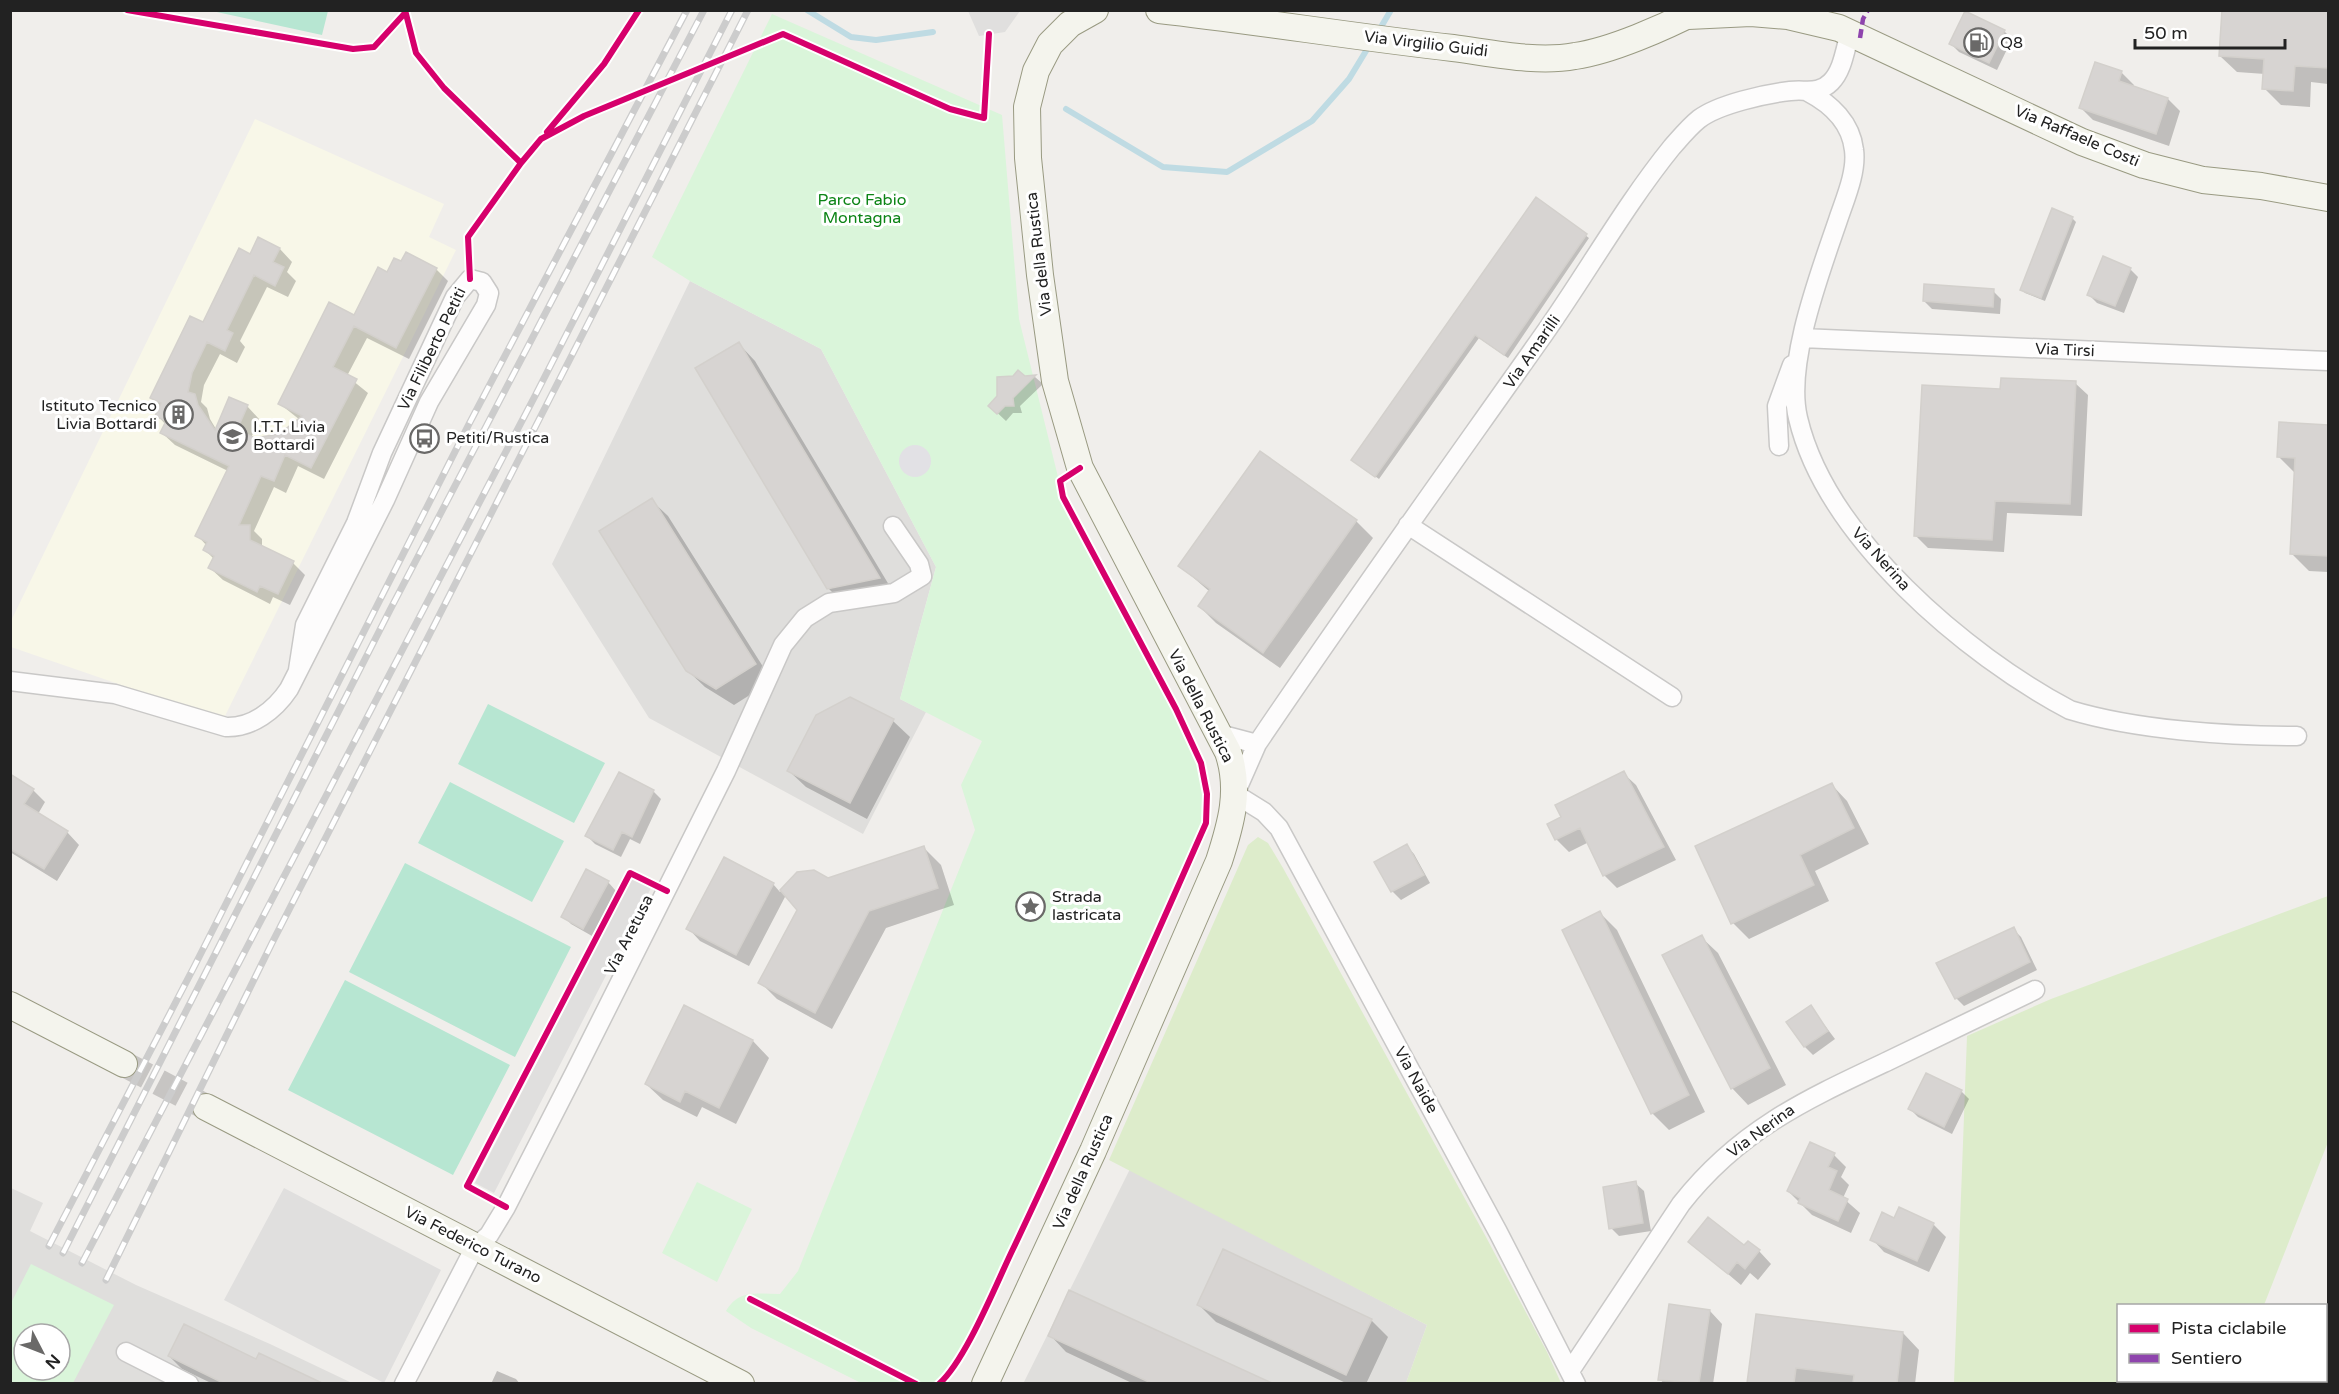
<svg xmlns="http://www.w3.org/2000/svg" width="2339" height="1394" font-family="'Varela Round',sans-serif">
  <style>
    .residential { fill: #dfdedc; fill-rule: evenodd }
    .education { fill: #f8f7e8 }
    .grass { fill: #ddeccb }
    .park { fill: #daf5da; fill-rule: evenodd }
    .pitch { fill: #b7e6d2 }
    .parking { fill: #e0dfde }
    .plaza { fill: #e2e1e5 }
    .shadow { fill: #0003 }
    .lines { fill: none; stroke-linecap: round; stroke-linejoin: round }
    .stream { stroke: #bfdbe3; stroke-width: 6 }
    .building { fill: #d7d4d2; stroke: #d3d0cc; stroke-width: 1.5 }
    .secondary-tunnel { stroke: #c7c5c3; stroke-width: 26; stroke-dasharray: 26 13; stroke-linecap: butt }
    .street-casing { stroke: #c9c8c7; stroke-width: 21 }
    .secondary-casing { stroke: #999a82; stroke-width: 28 }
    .highway-casing { stroke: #c5a2ac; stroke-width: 36 }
    .street { stroke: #fdfcfc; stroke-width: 18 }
    .secondary { stroke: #f4f4ed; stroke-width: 26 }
    .highway { stroke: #ece0e2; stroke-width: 33 }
    .rail-casing { stroke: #ccc; stroke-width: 7 }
    .rail { stroke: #fff; stroke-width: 4.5; stroke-dasharray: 14; stroke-linecap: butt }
    .quiet { stroke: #8e44ad; stroke-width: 4.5; stroke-dasharray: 9 4.5; stroke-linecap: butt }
    .cycleway-casing { stroke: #fff; stroke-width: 10 }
    .cycleway { stroke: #d6006c; stroke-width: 6 }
    .labels { text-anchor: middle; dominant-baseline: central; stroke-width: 6; stroke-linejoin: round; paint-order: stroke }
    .poi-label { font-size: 16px; fill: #222; stroke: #fff; text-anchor: start }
    .street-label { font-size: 16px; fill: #222; stroke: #fff }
    .park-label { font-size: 16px; fill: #0c8416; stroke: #fff }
  </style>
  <rect width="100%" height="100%" fill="#f0eeeb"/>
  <path class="residential" d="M690 281 821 349 936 567 900 699 926 712 863 834 649 718 552 564Z
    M1130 1169 1427 1325 1406 1383 1023 1384Z
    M11 1188 43 1203 30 1231 136 1285 270 1344 352 1383 11 1384ZM24 1334H60V1370H24Z"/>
  <path class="education" d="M255 119 444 204 429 237 456 250 223 720 11 647 10 623Z"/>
  <path class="grass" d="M1258 837 1268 843 1283 868 1486 1237 1547 1352 1561 1383H1406L1427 1325 1109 1160 1248 845Z
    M2328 896V1142L2264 1305 2118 1306V1380L2237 1381 2236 1383H1954L1967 1036 2051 999Z"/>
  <path class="park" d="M772 14 1002 115 1019 319 1063 497 1176 709 1201 763 1207 794 1206 823C1146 959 1087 1095 1023 1228 1000 1276 974 1345 940 1383H861L751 1328 726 1311C739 1289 757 1294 780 1294L798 1271 975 830 961 785 982 741 900 699 936 567 821 349 690 281 652 257Z
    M697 1182 752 1209 717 1282 662 1253Z
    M31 1264 114 1305 73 1383H11V1303ZM24 1334H60V1370H24Z"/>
  <path class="pitch" d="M212 11 328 10V11L322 35Z
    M488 704 605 763 574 823 458 764Z
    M450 782 564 841 532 902 418 843Z
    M405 863 571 947 515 1057 349 972Z
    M345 980 510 1065 453 1175 288 1090Z"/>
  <path class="parking" d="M968 11H1020L1005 32 979 36Z
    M632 878 651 888 494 1193 475 1183Z
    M284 1188 441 1270 384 1383 224 1300Z"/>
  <path class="plaza" d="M899 461a16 16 0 1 1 32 0a16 16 0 1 1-32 0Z"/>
  <path class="shadow" d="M2223 10H2328V84L2311 82 2310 107 2281 105 2264 88 2265 74 2237 72 2220 56Z
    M2004 31 2012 39 1997 70 1959 52 1951 44Z
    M2121 72 2134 85 2133 87 2168 99 2180 111 2169 146 2093 120 2081 108Z
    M1536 199 1589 238 1508 358 1479 338 1379 479 1357 463Z
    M2072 218 2076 222 2045 301 2025 293 2021 289Z
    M259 239 280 249 292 262 287 272 296 281 288 297 267 287 240 341 245 347 237 363 220 354 204 385 201 402 207 408 210 419 216 429 247 406 259 419 251 438 255 440 280 435 300 420 280 404 388 274 436 269 448 281 409 359 367 338 347 376 368 393 324 479 298 466 286 493 274 487 254 531 262 539V548L293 563 305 575 290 605 273 597 270 604 223 580 210 568 214 559 205 550 207 546 197 535 228 471 175 445 162 433 166 425 157 415 161 407 152 397 250 256Z
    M2130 269 2138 277 2124 313 2097 303 2089 295Z
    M1993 291 2001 299 2000 314 1932 309 1924 301Z
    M739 344 755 361 895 595 845 605 828 588Z
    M1035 377 1043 384 1020 406 1022 413H1013L1006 421 990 406 1014 378Z
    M2075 383 2088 395 2082 516 2007 513 2004 552 1928 548 1916 536 2002 390Z
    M2281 424 2328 426V572L2309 571 2292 554 2296 474 2279 457Z
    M651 500 668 516 772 681 734 705 705 687 687 670Z
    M1356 521 1373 538 1280 668 1216 623 1199 606 1210 592 1180 566Z
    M850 698 893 721 910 737 867 819 806 787 789 771Z
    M1623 773 1636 785 1676 860 1617 888 1604 875 1589 842 1569 852 1556 839 1549 825 1563 818Z
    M10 776 33 790 45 802 38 814 67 832 79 845 57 881 10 852Z
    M1832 785 1847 801 1869 844 1815 871 1829 901 1749 939 1733 923 1697 846Z
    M653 791 661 799 640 844 630 839 621 857 595 844 587 836Z
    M1406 845 1414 854 1430 883 1401 900 1393 892 1376 862Z
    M924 848 941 865 954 905 886 928 832 1029 777 999 760 982 799 910 786 895 749 966 700 941 688 928 773 884 780 892 802 871 828 880Z
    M608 882 616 891 592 936 571 924 563 916Z
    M1600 913 1617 930 1705 1112 1669 1130 1652 1113Z
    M2013 929 2021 937 2037 970 1964 1006 1956 998Z
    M1701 937 1718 953 1786 1085 1748 1105 1732 1088Z
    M685 1007 753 1041 769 1058 736 1124 702 1107 697 1117 663 1100 646 1084Z
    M1811 1007 1835 1039 1813 1055 1805 1047Z
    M1961 1091 1969 1099 1952 1134 1918 1117 1910 1109Z
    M1834 1155 1846 1167 1841 1177 1849 1185 1843 1198 1860 1213 1851 1233 1812 1215 1788 1191Z
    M1635 1183 1644 1191 1651 1231 1619 1236 1611 1228Z
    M1895 1220 1933 1224 1946 1237 1929 1272 1884 1252 1872 1239Z
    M1690 1242 1744 1247 1759 1251 1771 1264 1758 1280 1750 1273 1741 1285Z
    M1199 1305 1371 1320 1388 1337 1366 1384H1348L1216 1322Z
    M1710 1311 1722 1324 1713 1384H1664L1660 1379Z
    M1757 1316 1903 1333 1919 1350 1915 1384H1749Z
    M1050 1335 1253 1376 1260 1384H1134L1066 1352Z
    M259 1355 319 1384H213L182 1369 169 1356 257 1361Z
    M497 1371 516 1379 520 1384H491Z"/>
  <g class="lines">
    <path class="stream" d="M807 10 851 37 876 40 933 32
      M1378 32 1391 10
      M1066 109 1163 167 1227 172 1312 121 1349 79 1369 46"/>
  </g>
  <path class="building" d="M2222 10H2328V68L2295 66 2293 91 2262 89 2264 59 2219 56Z
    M1965 11 2005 30 1989 63 1949 44Z
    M2095 62 2122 71 2119 81 2168 98 2156 134 2079 108Z
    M1536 197 1587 234 1504 355 1475 335 1375 477 1351 460Z
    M2052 208 2073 217 2041 298 2020 290Z
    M258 237 280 248 273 262 284 267 275 286 254 275 227 330 233 333 225 351 207 342 192 373 188 392 195 394 198 405 215 430 229 397 248 405 237 430 255 438 279 434 302 416 278 404 329 302 354 315 378 267 387 272 394 258 401 261 406 252 437 268 396 348 354 326 333 367 357 379 311 468 285 455 274 481 261 476 239 525H250V540L294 561 278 594 260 586 257 592 208 568 214 556 203 550 207 542 195 536 229 466 160 433 166 421 155 416 161 403 150 398 190 316 203 322 239 248 250 254Z
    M2103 256 2131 268 2115 306 2087 295Z
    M1924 284 1994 289 1993 307 1923 301Z
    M739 342 880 578 827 589 695 368Z
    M1018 370 1025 376 1036 375 1013 398 1014 406H1005L997 414 988 406 997 396V377L1013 376Z
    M2001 378 2076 381 2070 504 1995 501 1992 540 1914 536 1922 385 2000 389Z
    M2279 422 2328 425V556L2290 554 2295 458 2277 457Z
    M1260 451 1357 520 1263 653 1198 606 1210 589 1178 566Z
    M652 498 756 664 716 689 686 671 599 531Z
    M850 697 894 719 850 803 787 771 816 715Z
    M1624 771 1664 847 1603 876 1580 828 1555 840 1547 824 1561 817 1555 805Z
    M619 772 654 790 632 837 622 832 613 850 585 836Z
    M10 774 34 789 24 804 68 831 44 869 10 849Z
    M1832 783 1854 828 1800 855 1814 885 1731 924 1695 846Z
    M1407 844 1424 875 1391 892 1374 862Z
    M924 846 938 888 869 911 815 1013 758 983 797 910 780 890 797 872 814 870 828 878Z
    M724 857 774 883 736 955 686 929Z
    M586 869 609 881 583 929 561 917Z
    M1600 911 1689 1095 1651 1114 1562 930Z
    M2014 927 2030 962 1955 999 1936 963Z
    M1702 935 1770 1068 1731 1089 1662 955Z
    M684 1005 753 1040 719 1108 685 1091 680 1102 645 1084Z
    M1811 1005 1828 1031 1804 1047 1786 1022Z
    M1926 1073 1962 1090 1944 1127 1908 1109Z
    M1810 1142 1835 1153 1828 1167 1837 1171 1829 1190 1848 1199 1838 1221 1798 1203 1800 1198 1787 1191Z
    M1636 1181 1643 1223 1609 1229 1603 1187Z
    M1899 1207 1934 1223 1917 1261 1870 1240 1882 1212 1894 1218Z
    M1708 1217 1744 1245 1748 1241 1760 1250 1745 1269 1737 1262 1728 1274 1688 1242Z
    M1223 1249 1372 1319 1346 1375 1197 1305Z
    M1069 1290 1272 1383H1151L1048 1336Z
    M1669 1304 1710 1310 1699 1383 1658 1380Z
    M1756 1314 1903 1332 1897 1383H1853L1854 1375 1796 1368 1794 1383H1747Z
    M184 1324 256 1359 259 1353 322 1383H223L168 1356Z"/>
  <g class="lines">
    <path class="secondary-tunnel" d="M124 1064 206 1107"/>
    <defs>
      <path id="street" d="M1808 92C1831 104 1851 123 1854 150 1857 172 1845 199 1838 220 1820 273 1785 364 1798 418 1826 537 1966 655 2070 710 2136 730 2227 736 2297 736
        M1802 338 2328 361
        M1779 446 1777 406 1792 365
        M1408 525 1672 697
        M10 681 115 694 226 727C252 728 275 710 289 689L385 500 429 402 486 305 489 293 482 282 470 279 455 297 382 453 356 523 305 625 298 670
        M1219 734 1257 744 1235 794 1264 812 1279 828 1498 1232 1576 1384
        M1257 744C1350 606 1448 470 1544 334 1587 273 1625 205 1672 147 1680 138 1689 127 1699 119 1719 104 1765 94 1790 91 1806 89 1818 95 1831 82 1843 70 1845 49 1850 33
        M126 1352 189 1384
        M1570 1371 1681 1204C1739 1130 1805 1100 1888 1061 1937 1037 1986 1014 2035 990
        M404 1384 475 1247 489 1235 506 1207 575 1072 726 771 783 645 805 618 829 603 894 593 922 576 919 564 893 526"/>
      <path id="secondary" d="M1159 10C1257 21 1355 37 1453 48 1492 53 1536 63 1575 56 1611 51 1665 27 1698 10
        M1688 16 1751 13 1788 16 1839 28 2082 142 2144 165 2203 180 2261 186 2328 198
        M10 1005 124 1064
        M206 1107 741 1384
        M985 1384 1093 1151 1219 861C1231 824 1241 790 1228 752L1080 468 1055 381 1040 275 1028 158 1027 107 1036 71 1050 44 1070 24 1095 10"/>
      <path id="highway" d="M2326 1340 2328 1332
        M2307 1384 2308 1380"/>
    </defs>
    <use href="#street" class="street-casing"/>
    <use href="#secondary" class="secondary-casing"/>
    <use href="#highway" class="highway-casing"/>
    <use href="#street" class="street"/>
    <use href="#secondary" class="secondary"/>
    <use href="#highway" class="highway"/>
    <defs>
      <path id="rail" d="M49 1246 194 967 469 424 687 10
        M63 1253 390 610 704 10
        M82 1263 536 394 732 10
        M106 1280 272 943 748 10"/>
    </defs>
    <use href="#rail" class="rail-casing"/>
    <use href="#rail" class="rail"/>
    <path class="quiet" d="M1860 38 1863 19 1868 10"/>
    <defs>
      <path id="cycleway" d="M127 10 353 49 374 47 405 13
        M405 10 416 53 444 88 521 163 541 139 584 116 783 34 950 109 984 118 989 34
        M547 132 604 64 639 10
        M470 279 468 237 521 163
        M506 1207 467 1186 630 873 667 891
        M750 1299 916 1384
        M939 1384C966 1360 996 1284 1013 1249 1080 1108 1143 966 1206 823L1207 794 1201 763 1176 709 1063 497 1060 481 1080 468"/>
    </defs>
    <use href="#cycleway" class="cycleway-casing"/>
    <use href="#cycleway" class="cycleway"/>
  </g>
  <defs>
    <symbol id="fuel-ring" viewBox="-11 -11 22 22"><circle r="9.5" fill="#fff" stroke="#6a6968" stroke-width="1.5"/><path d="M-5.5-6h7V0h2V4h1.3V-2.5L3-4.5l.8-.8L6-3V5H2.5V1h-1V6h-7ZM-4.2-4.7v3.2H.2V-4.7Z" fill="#6a6968"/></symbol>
    <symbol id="building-ring" viewBox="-11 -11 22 22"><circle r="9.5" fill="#fff" stroke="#6a6968" stroke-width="1.5"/><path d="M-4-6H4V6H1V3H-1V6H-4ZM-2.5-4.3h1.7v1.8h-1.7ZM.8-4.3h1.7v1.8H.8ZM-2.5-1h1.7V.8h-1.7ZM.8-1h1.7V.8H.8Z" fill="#6a6968"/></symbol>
    <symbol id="school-ring" viewBox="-11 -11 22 22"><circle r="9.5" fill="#fff" stroke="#6a6968" stroke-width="1.5"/><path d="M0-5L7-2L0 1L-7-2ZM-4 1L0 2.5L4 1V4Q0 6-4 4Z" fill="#6a6968"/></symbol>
    <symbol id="bus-ring" viewBox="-11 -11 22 22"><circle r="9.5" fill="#fff" stroke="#6a6968" stroke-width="1.5"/><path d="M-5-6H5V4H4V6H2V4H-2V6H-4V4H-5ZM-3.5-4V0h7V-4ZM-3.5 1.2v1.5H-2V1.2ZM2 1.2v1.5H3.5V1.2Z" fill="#6a6968"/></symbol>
    <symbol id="sight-ring" viewBox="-11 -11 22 22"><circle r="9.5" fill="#fff" stroke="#6a6968" stroke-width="1.5"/><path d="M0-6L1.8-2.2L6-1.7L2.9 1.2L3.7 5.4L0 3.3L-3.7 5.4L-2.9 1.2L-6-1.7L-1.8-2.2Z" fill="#6a6968"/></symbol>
  </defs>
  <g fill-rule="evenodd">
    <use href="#fuel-ring" x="1962" y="26" width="33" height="33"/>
    <use href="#building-ring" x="162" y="398" width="33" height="33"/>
    <use href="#school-ring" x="216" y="420" width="33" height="33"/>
    <use href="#bus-ring" x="408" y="422" width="33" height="33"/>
    <use href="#sight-ring" x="1014" y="890" width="33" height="33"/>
  </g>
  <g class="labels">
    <g class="poi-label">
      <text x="2000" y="43">Q8</text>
      <text x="157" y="406" text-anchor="end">Istituto Tecnico<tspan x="157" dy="18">Livia Bottardi</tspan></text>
      <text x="253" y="427">I.T.T. Livia<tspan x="253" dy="18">Bottardi</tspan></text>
      <text x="446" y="438">Petiti/Rustica</text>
      <text x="1052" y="897">Strada<tspan x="1052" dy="18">lastricata</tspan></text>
    </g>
    <g class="street-label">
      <text transform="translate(1426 44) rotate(7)">Via Virgilio Guidi</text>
      <text transform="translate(2077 136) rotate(23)">Via Raffaele Costi</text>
      <text transform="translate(1039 254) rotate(-97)">Via della Rustica</text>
      <text transform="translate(432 349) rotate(-64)">Via Filiberto Petiti</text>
      <text transform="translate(2065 350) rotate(2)">Via Tirsi</text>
      <text transform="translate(1532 352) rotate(-55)">Via Amarilli</text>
      <text transform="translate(1881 559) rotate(48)">Via Nerina</text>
      <text transform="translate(1201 706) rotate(63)">Via della Rustica</text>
      <text transform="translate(629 935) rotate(-63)">Via Aretusa</text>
      <text transform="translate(1416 1080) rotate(61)">Via Naide</text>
      <text transform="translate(1761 1131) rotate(-36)">Via Nerina</text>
      <text transform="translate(1083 1172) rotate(-66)">Via della Rustica</text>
      <text transform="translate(473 1245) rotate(27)">Via Federico Turano</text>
    </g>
    <g class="park-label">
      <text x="862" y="200">Parco Fabio<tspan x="862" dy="18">Montagna</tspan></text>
    </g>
  </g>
  <rect width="2339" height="1394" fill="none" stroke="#222222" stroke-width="24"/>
  <rect x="2117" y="1304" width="210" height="78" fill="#ffffff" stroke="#a7a7a7" stroke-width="1.5"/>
  <rect x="2129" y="1324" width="30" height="9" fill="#d6006c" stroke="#a7a7a7" stroke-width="1.5"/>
  <text x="2171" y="1334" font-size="18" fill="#222222">Pista ciclabile</text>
  <rect x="2129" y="1354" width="30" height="9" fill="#8e44ad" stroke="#a7a7a7" stroke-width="1.5"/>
  <text x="2171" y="1364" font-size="18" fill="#222222">Sentiero</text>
  <g transform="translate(42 1352) rotate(132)"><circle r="28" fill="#ffffff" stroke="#a7a7a7" stroke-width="1.5"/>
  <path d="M0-4.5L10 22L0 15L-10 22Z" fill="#6a6968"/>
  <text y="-9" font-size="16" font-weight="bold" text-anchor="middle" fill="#222222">N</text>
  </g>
  <path d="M2135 39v9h150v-9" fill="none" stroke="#222222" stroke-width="3"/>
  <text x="2144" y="39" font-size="18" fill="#222222" stroke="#ffffff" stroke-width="4.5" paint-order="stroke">50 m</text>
</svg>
